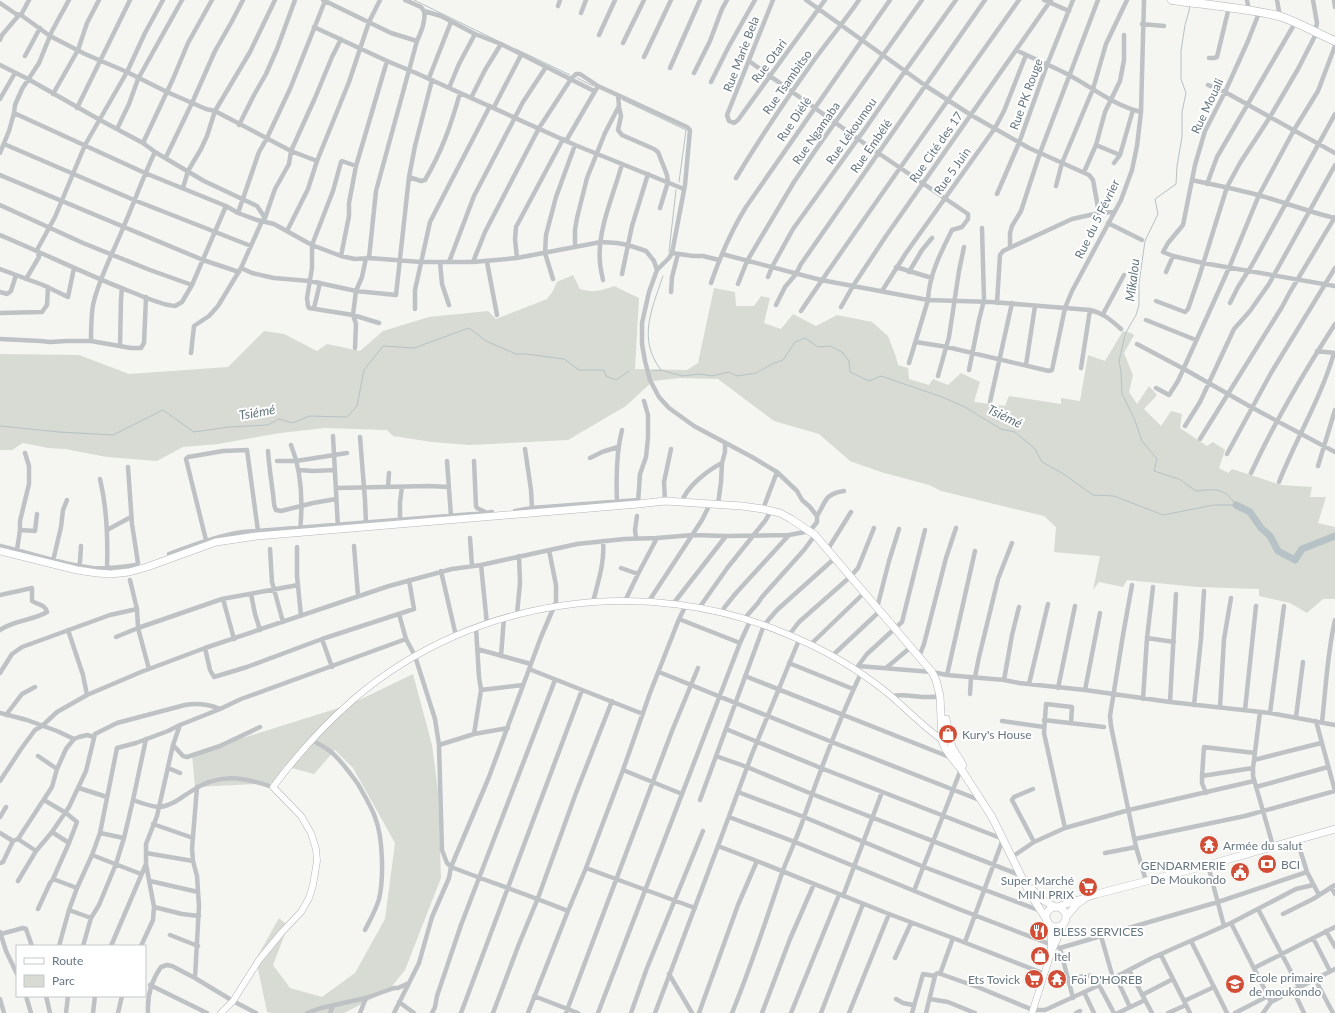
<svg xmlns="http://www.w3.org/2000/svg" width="1335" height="1013" font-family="Lato,sans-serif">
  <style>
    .green { fill: #d7dbd3 }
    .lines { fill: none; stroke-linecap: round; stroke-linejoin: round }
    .stream { stroke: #b6c2c5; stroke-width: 1 }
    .river { stroke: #b6c2c5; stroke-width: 7 }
    .secondary-casing { stroke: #b1b6b9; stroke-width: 7 }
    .primary-casing { stroke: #b2b6b9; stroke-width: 8 }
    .highway-casing { stroke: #b1b5b7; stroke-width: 9 }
    .street { stroke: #bec2c5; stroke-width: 4.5 }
    .secondary { stroke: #fff; stroke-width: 6 }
    .primary { stroke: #fff; stroke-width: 7 }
    .highway { stroke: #fff; stroke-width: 8 }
    .labels { text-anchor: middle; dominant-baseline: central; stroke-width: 4; stroke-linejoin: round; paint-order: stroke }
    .street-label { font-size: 12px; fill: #677780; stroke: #fff }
    .poi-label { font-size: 12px; fill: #677780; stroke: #fff; text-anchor: start }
    .water-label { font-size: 13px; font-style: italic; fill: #63777d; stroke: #fff }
  </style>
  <rect width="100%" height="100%" fill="#f5f5f2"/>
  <path class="green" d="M573 275 580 289C594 293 600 291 614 286L639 298 635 369 687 370 698 363 714 288 735 292 736 306H754L761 296 770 298 764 323 781 329 793 314 816 326 837 315 872 322 888 336 896 357 898 365 908 368 909 379 929 385 933 379 948 385 961 373 980 382 974 402 1005 406 1009 396 1061 404V398L1080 401 1088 355 1105 361 1123 331 1131 333 1134 335 1124 353 1133 375 1129 392 1137 404 1149 386 1157 395 1144 409 1161 426 1171 411 1182 414 1180 428 1207 446 1213 442 1225 450 1219 468 1228 473 1232 469 1281 485 1312 487 1310 497H1326L1318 523 1335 527V599H1323L1307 613 1290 603 1259 596V589L1197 587 1127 580 1123 587 1099 582 1093 590 1100 556 1054 552 1056 527 1044 516 941 491 929 485 881 472 850 461 819 434 774 421 718 379 680 378 653 381 626 406 568 440 469 445 432 442 393 436 387 430 325 428 280 433 218 444 183 447 157 461 107 457 65 449 48 448 23 443 12 450H0V354L79 355 129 374 228 367 264 331 284 334 317 351 327 344 360 351 383 331 429 317 488 311 496 319 547 299 553 291 557 282Z
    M413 674 432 745 438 791 441 878 405 970 389 990 344 1013H271L267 1012 256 959 279 918 288 926 273 965 290 988 322 997 355 973 385 919 395 843 353 768 335 750 314 774 284 766 274 783 195 787 192 754 351 704Z"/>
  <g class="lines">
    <path class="stream" d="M414 0 498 41
      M1190 5 1189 11 1185 25 1181 51V79L1186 93 1182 112V137L1177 166 1176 184 1155 199 1158 214 1145 241 1139 283V305L1136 315 1129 327 1125 335 1119 361 1121 372 1122 394 1134 418 1142 441 1157 459 1154 471 1179 479 1196 491C1215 489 1224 487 1236 505
      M516 49 570 75
      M577 78 593 86
      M623 100 686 130 679 182
      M669 252 676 190
      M661 370C637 339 652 309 663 276
      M652 371 661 370 682 376 700 374 712 376 729 372 737 376 756 373 772 364 783 360 795 342 805 338 818 347 830 346 842 352 849 361 850 372 869 381 881 376 942 397 965 407 1001 429 1015 432 1035 449 1042 462 1062 473 1093 495 1114 496 1163 515 1214 505H1236
      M0 426 59 432 113 435 163 410 194 432 229 427 268 425 279 419 293 423 309 416 347 417 357 406 364 370 383 346 414 348 469 328 486 341 516 354H526L564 359 579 370H604L606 376 616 380 629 371"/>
    <path class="river" d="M1236 505 1250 512 1261 528 1270 536 1278 551 1295 560 1302 549 1335 536"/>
    <defs>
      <path id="secondary" d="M1048 922 1051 939V952
        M221 1013 233 1001 259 960 282 932 301 912 309 898 313 885 317 861 316 849 311 833 301 816 273 787C297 755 324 725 354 699 473 597 646 573 789 635 823 649 856 668 885 691 906 708 923 727 945 742
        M1032 1013 1051 953 1065 922"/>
      <path id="primary" d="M0 551 77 570 97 573 111 574 129 572 147 567 216 542 257 536 638 504 665 501 742 506 763 509 780 513 791 519 815 535 932 672 936 680 940 696 942 740 945 748 952 758 961 769 992 817 1030 894 1047 920
        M946 719 952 747 963 765
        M1032 889 1041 899 1055 907
        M1057 907 1097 894 1208 865 1335 829
        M1046 917a10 10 0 1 1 20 0a10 10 0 1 1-20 0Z
        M1066 917 1077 904 1083 900"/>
      <path id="highway" d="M1172 0C1208 5 1244 8 1279 16 1298 22 1316 33 1335 41"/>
    </defs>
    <use href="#secondary" class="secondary-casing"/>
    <use href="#primary" class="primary-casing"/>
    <use href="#highway" class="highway-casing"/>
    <path class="street" d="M323 0 391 33 417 41
      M405 0 421 7 424 11
      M773 0 727 115 729 121 734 123 738 120 825 0
      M806 0 926 86 971 115 1029 148 1089 175 1093 180 1099 213
      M1044 0 1069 11
      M1247 0 1249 11
      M1277 0 1280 17
      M1313 0 1317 23 1315 32
      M1334 0 1335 7
      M0 3 16 14 21 15 50 36 85 54 127 72 167 92 206 109 215 111 291 151 317 161
      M558 6 560 0
      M581 13 586 0
      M1259 13 1248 41 1225 92 1205 131 1195 165 1183 225 1168 243 1163 252 1173 256 1203 263 1335 286
      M21 15 29 0
      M1142 24 1164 26
      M314 27 387 61 416 73 575 145 684 189
      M599 35 615 0
      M0 40 2 35 19 15
      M623 43 644 0
      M1016 50C1034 59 1052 66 1069 75 1093 88 1115 106 1141 112
      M25 56 40 28
      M644 57 671 0
      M1209 58H1214L1217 57 1229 7
      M749 61 868 146 968 214V219L962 227 952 230C941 252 929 275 928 300L909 363
      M0 65 28 79 100 120 143 143 155 152 204 181 257 206 265 218
      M670 68 700 0
      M694 73 710 41 722 9 727 0
      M429 78 451 22
      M711 82 729 46 755 0
      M1208 85 1225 92 1335 153
      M449 88 459 64 475 34
      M53 94 78 50 87 23 99 0
      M471 98 485 70 501 44
      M0 99 15 73
      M494 107 521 55
      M619 107 621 116 618 130 622 135 654 149 658 152 667 175 668 182 660 208
      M77 108 130 0
      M14 113 145 173 226 206 238 213 257 220 274 224 312 245 341 256 355 259 369 258 421 262H473L517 258 601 242 617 243 628 245 646 251 654 261 657 270 649 292 642 323V344L645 361 650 380 659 397 669 408 694 426 752 457 777 472 797 491 802 500 810 507 817 516V522L810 531 789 535 736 593 724 608 722 613
      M239 125 254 95 266 74 277 49 295 0
      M117 129 129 104 138 79 182 0
      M566 141 598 86
      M143 143 173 79 188 43 212 0
      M4 144 134 200 251 246
      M1096 145 1120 155
      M0 153 9 131 14 113 15 105 22 89 39 63 52 31 69 0
      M166 157 192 103 215 51 231 23 243 0
      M1114 163 1120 155 1133 110
      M356 166 342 161 341 162 333 191 312 245V268L307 298 308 306 309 308 353 315 379 323
      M1084 172 1096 145 1105 112 1120 81 1124 60V35
      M0 175 203 260 239 272
      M409 177 421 181 425 180C442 151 451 125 460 93
      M736 178C760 138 785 101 812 63 827 42 844 22 859 0
      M1192 180C1214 185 1236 189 1258 195 1284 202 1309 212 1335 218
      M1207 184 1217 157 1295 23
      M1056 186 1062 163 1093 89 1106 44 1127 0
      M183 188 188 171 201 149 207 136 215 111 250 52 275 0
      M997 194 1019 143 1047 65 1073 0
      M0 205 83 243 150 270 192 285
      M238 213 259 152 267 138 290 89 325 1
      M1108 223 1142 240
      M287 231 308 189 317 161 349 82 369 22 380 0
      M0 235C43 253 85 274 129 291 142 296 161 305 175 306L182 302 192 285 226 206
      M575 247V230L577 218 587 178 605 133 619 106 618 95
      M1010 247V233L1012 226 1021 211 1040 153 1098 0
      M672 253 693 256H703L719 260
      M722 254 821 280 928 300 992 302 1090 310C1103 313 1111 320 1121 329
      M341 256 349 216V203L356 166 387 61
      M369 258 376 191 417 41C421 32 426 21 424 11L441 16 475 34 501 44 594 91
      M517 258 515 239 516 227 563 139
      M440 262 442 284 449 305
      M449 262 474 196 523 102 546 67
      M473 262 485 232 539 128 571 79 576 74H580L598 86 687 127 690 130 685 185 672 253 669 258 657 270
      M487 262 497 315
      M896 267 932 278
      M241 268 252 273 274 278 310 281 356 291 396 295 409 177 415 146 432 80
      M0 269 43 285 68 297 74 268
      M909 272 922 250 932 238
      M1166 272 1173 256
      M622 274 632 226 648 174
      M768 277 772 267 793 229 865 129 905 71 956 0
      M26 279 39 257 37 250 55 217 85 145 127 72 145 33 163 0
      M553 279 545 253 546 235 556 197 575 145
      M603 280C602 274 600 268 600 262 597 230 614 194 622 164
      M711 283C720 257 731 231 746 207L890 0
      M738 284 747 261 794 182 817 148 922 0
      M882 291 906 253 995 128 1004 111 1026 55
      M0 292 7 294 11 291 16 275
      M671 292 672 277 678 254
      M1156 301 1185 312 1188 309 1199 277 1227 187 1240 163 1270 117 1298 69 1317 32
      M997 303 1000 255 1003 251 1072 219 1099 213 1114 212
      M1230 303 1238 287 1252 265 1335 114
      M776 305 785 287 796 274 801 264 985 0
      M841 307 853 286 886 236 1051 0
      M314 308 320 283
      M415 309V290L430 222 449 185 490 106
      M801 311C872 206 946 103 1019 0
      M0 313 42 312 47 305 48 287
      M1103 314 1124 275
      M1146 320 1196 340
      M0 339 41 341 50 342 67 341H91L131 348H141L144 343 146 297
      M91 341C91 329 91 317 93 305 99 278 113 253 123 228 134 203 143 177 155 152
      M916 342 947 347 1049 371 1052 370 1065 308 1072 291 1121 200 1132 170 1137 146 1141 112 1144 0
      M1137 344 1184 369 1251 407 1335 452
      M120 346 121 299 122 288
      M355 348 356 324 353 315 356 291 362 277 366 258
      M1317 351 1335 353
      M191 353 194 326 209 316 218 306 241 268 262 221 265 218 275 189 289 164 291 151 315 98 332 57 341 39
      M1026 365 1035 306
      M1081 368 1090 310
      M969 370 979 320 984 300 982 228
      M938 376 949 337 959 271 964 247
      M1156 388 1169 395 1178 381 1229 268 1259 195 1294 130 1318 91 1335 46
      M990 402 1012 303
      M1185 426 1200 402 1234 329 1250 311 1269 284 1335 165
      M333 436 338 528
      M360 437 365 500 366 524
      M1200 439 1282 307 1290 292 1335 217
      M291 445C302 472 303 502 300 531
      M525 449 531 490 532 508
      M268 451C269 466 271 479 273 494 274 499 273 505 276 510L281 511 313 503 336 499
      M1227 454 1271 373 1335 268
      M590 458 602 452 618 447
      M277 461H296L347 453
      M447 461 451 516
      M474 461 476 506 477 508 485 512
      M1318 466 1335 410
      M299 470 313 471 335 470
      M1251 473C1275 421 1304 372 1335 324
      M100 479C107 508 108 538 107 568
      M1279 482C1296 439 1321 398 1334 353
      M388 487 389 473
      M336 488 429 486 449 487
      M617 501C616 477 616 453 622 430
      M665 501 664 482 671 449
      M682 502C686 487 708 470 722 463
      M638 503 640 474 646 457 648 438V415L644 401
      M718 504 721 482 722 463 725 452V443
      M763 509 777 472
      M513 514 515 511 532 508 638 500
      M817 516C826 502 824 494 844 491
      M400 522V502L402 487
      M20 530 35 531 37 514
      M107 530 131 517
      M470 538 472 566
      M636 538 635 530 637 516
      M206 540 186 459 188 457 223 451 247 450 258 531
      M0 546C31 553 62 565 93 568 108 569 122 567 136 565L138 563 132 524 128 467
      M354 546 358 596
      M297 547V576L301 616
      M270 549 272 582 283 622
      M828 549 851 512
      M17 550 20 530V521L29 484V466L25 453
      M169 554C193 545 217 536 243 532L486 513 492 512V517
      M53 561 61 527 63 510 67 500
      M481 565 487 624
      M78 567 80 562 81 546
      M621 568 638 574
      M441 571 456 636
      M130 580 137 609 138 628 149 669
      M1132 585 1123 635 1110 716 1111 726 1136 847 1146 881
      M251 594 255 614 260 630
      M0 595 32 588V601C38 605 45 604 47 612 32 621 14 620 0 630
      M223 599 234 639
      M625 601 638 574 657 538
      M649 601 702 520 710 504
      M593 602C598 582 605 562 603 541
      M673 604 726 536
      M699 608 728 567 765 521 771 511
      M877 608 889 561 899 529
      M399 614 406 639 415 656 435 719 439 745 442 850 447 863 451 867C490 882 529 895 568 911
      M517 614 520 583 519 556
      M679 619 740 643 750 621
      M744 619 758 603 762 597 804 550 815 535
      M68 630 83 675 87 695
      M789 635 799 622 850 577 858 568 874 528
      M116 637 138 628 222 599 298 585
      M1147 638 1174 642
      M322 639 332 667
      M810 645 864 593
      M205 648 210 670 214 677 247 667 322 639 414 609 409 580
      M477 649 531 664
      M501 656 504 618
      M832 656 880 611
      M919 657 924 644 946 558 956 528
      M789 663 853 689
      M858 666 867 654 902 622 925 530
      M886 668 911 647
      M529 669 643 714
      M855 670 858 666 932 672 947 675 1004 680 1019 683 1085 690 1170 702 1270 713 1335 725
      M659 672 832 742 982 801
      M0 673 12 654 22 647 110 615 137 609
      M947 675 975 551
      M745 676 952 758
      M975 677 979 657 998 579 1012 543
      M1004 680 1012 635 1019 607
      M1029 684 1048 604
      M1058 688 1075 606
      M481 690 523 685
      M1085 690 1100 613
      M970 694 971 677
      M892 696C908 693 924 700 940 696
      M1143 699 1147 638 1153 587
      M1170 702 1176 594
      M1194 705 1201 639 1204 591
      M1220 707 1224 639 1231 598
      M1245 710 1256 606
      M1260 712 1253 768V776L1273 846
      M0 713 27 720 57 731 74 739
      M1270 713 1284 606
      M6 715 22 694 35 687
      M1296 717 1303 662
      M1044 720 1104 727
      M1002 721 1044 727
      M1316 721 1335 791
      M1322 722C1326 688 1327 654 1335 620
      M726 729 821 768 1003 839
      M474 734 481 690 479 677 476 628
      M146 739 133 800C141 803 152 807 160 807 171 806 181 798 190 792 219 772 243 777 273 787
      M312 740C318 744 325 747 330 751 341 760 350 773 358 784 364 795 371 806 375 817 383 837 384 878 379 899 376 910 370 920 365 930
      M173 745 183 756 187 757 220 746 260 727
      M439 745 474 734 508 728
      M38 756 57 769
      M716 756 747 767 812 794 1020 875
      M1254 760 1321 743
      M168 768 180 773
      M623 770 682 794
      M1202 776 1253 768
      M0 781 21 749 35 730 42 726 57 712 87 695 141 672 205 648 389 586 452 569 481 565 577 544 624 539 657 538 693 535 726 536 789 535
      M1256 787 1328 767
      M79 788 107 797
      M1033 789 1014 797 1012 800 1034 842
      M738 792 804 817 924 867 1041 911
      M1206 793 1202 783V776L1204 747 1255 753
      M700 800 764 625 777 610 835 558
      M0 817 6 807
      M729 817 795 842 956 908 1060 948 1218 902 1307 872
      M153 824 193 838
      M1065 828 1044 733 1046 704 1072 707 1071 723
      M52 832 69 843
      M0 833 13 841
      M100 833 124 838
      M18 839 36 851
      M1135 839 1245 816 1335 791
      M1297 840 1307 872 1319 895
      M146 853 193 861
      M1105 853 1136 847
      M92 855 141 874
      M1015 855 1034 842 1065 828 1129 810 1254 781
      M757 861 889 914 953 938 1045 974
      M0 863 3 862 13 841 18 839 52 787 57 769 66 749 74 739 79 737 87 735 94 737
      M1208 865 1224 926
      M586 868 695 908
      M53 879 77 888
      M18 881 36 851 52 832 69 807 86 771 95 734 117 723 185 705C197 703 208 704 220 709
      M150 881 198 892
      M1331 887 1335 894
      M914 891 961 769
      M843 896 882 792
      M154 907 182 914 199 916
      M38 909 50 883 53 879 69 843 77 822 66 813 44 800
      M1258 909 1299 987
      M69 910 91 918
      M1283 914 1313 899 1335 885
      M1231 923 1271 1002
      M1326 931 1335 947
      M0 932 6 951 17 974
      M1 934 23 928 26 929 32 946
      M170 935 198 946
      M1101 936 1113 978
      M1313 938 1330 971
      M1191 941 1227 1013
      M965 942 1003 839
      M59 946 69 910 77 888 92 855 100 833 117 748 136 743 168 731 180 725 220 709 241 699 406 639
      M83 946 91 918 99 905 116 864 124 838 133 800
      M111 946 146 864
      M141 946 153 920 154 907 146 864V844L157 816 173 745 180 725
      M1060 948 1073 998
      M1161 955 1190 1013
      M895 958 911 923
      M1254 968 1335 927
      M1129 970 1152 1013
      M669 974 692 1013
      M940 974 953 938
      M1116 977 1130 1007
      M195 978 199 906 197 876 193 861 192 849 197 787
      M1068 979C1081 977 1094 971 1104 983
      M1315 979 1333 1013
      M150 985 207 1013
      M1099 985 1114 1013
      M1293 990 1304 1013
      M1084 992 1094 1013
      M1142 995 1173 979
      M26 996 31 1013
      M46 996 50 1013
      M534 996 578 1013
      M0 999 4 1013
      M896 999 903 1003 913 1005
      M930 999 948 1002 975 1013
      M1184 1001 1214 987
      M399 1002 414 1013
      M66 1013 68 996
      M93 1013 95 996
      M118 1013 122 996
      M148 1013C147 996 151 981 161 967L167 965 172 966 195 978 233 1001 256 1013
      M307 1013 321 1008 366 998 394 988H398L409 983
      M330 1013 333 1006
      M360 1013 366 998
      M394 1013 419 963 432 917 449 878 451 867 489 777 541 637 556 602V585L549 550
      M432 1013 435 1007 437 996 461 925 555 680
      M461 1013 582 690
      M493 1013 519 944 538 898 576 793 612 701
      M528 1013 568 911 586 868 623 770 650 693 679 619 686 605
      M566 1013 672 731 698 668
      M598 1013 740 643
      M631 1013 647 968 703 831
      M655 1013 718 846 752 754 799 640
      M699 1013 738 905 757 861 718 846
      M732 1013C751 967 766 920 782 873 789 854 798 836 804 817 821 768 839 720 861 673
      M762 1013 790 939 814 884
      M791 1013 839 895
      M821 1013 863 904
      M849 1013 889 914
      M912 1013 923 974 935 976
      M926 1013 935 976 936 974 938 973 980 988 1033 1010H1045L1104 983 1152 958 1231 923 1296 889 1313 885
      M1076 1013 1080 1011
      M1118 1013 1145 1000
      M1168 1013 1186 1005
      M1235 1013 1268 996
      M1263 1013 1271 1002 1335 969"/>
    <use href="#secondary" class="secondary"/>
    <use href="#primary" class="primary"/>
    <use href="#highway" class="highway"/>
  </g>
  <defs>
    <symbol id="shop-disc" viewBox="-11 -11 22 22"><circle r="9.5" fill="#d24d35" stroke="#fff"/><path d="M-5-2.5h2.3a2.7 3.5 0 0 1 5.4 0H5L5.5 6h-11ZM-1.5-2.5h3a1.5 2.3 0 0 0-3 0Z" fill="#fff"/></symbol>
    <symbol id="temple-disc" viewBox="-11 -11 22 22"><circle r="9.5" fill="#d24d35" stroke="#fff"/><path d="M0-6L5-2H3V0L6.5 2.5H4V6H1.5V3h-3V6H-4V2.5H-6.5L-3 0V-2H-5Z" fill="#fff"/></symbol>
    <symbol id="bank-disc" viewBox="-11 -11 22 22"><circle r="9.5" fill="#d24d35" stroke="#fff"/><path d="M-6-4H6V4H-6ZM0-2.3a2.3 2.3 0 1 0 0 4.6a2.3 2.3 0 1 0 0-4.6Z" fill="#fff"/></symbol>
    <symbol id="civic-disc" viewBox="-11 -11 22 22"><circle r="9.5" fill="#d24d35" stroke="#fff"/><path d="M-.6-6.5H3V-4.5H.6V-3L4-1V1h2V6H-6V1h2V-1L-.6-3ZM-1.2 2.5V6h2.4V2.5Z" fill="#fff"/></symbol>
    <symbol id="supermarket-disc" viewBox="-11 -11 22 22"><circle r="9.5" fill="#d24d35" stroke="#fff"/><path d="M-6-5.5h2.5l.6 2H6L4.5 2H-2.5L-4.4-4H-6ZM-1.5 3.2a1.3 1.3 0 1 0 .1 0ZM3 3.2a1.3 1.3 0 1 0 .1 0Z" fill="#fff"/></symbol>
    <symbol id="restaurant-disc" viewBox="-11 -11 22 22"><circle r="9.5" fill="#d24d35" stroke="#fff"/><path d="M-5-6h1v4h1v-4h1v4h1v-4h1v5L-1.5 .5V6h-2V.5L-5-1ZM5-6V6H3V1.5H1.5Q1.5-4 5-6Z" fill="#fff"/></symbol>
    <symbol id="school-disc" viewBox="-11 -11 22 22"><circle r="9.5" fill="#d24d35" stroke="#fff"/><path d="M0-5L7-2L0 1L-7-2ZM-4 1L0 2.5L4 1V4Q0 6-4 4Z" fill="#fff"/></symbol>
  </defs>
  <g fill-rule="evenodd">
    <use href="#shop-disc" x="937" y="723" width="22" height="22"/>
    <use href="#temple-disc" x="1198" y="834" width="22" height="22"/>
    <use href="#bank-disc" x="1256" y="853" width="22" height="22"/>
    <use href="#civic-disc" x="1229" y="861" width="22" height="22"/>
    <use href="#supermarket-disc" x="1077" y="876" width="22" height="22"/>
    <use href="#restaurant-disc" x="1028" y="920" width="22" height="22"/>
    <use href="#shop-disc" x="1029" y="945" width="22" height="22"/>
    <use href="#supermarket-disc" x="1023" y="968" width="22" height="22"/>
    <use href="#temple-disc" x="1046" y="968" width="22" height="22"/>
    <use href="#school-disc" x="1224" y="973" width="22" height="22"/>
  </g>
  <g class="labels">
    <g class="street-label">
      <text transform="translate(741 54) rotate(-69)">Rue Marie Bela</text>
      <text transform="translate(769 61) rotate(-54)">Rue Otari</text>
      <text transform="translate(787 82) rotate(-55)">Rue Tsambitso</text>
      <text transform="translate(1026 94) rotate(-70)">Rue PK Rouge</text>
      <text transform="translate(1207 106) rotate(-65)">Rue Mouali</text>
      <text transform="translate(794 119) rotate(-56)">Rue Diélé</text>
      <text transform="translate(851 131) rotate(-55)">Rue Lékoumou</text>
      <text transform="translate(816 133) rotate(-55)">Rue Ngamaba</text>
      <text transform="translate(871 146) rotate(-55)">Rue Embélé</text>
      <text transform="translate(936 147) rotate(-55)">Rue Cité des 17</text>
      <text transform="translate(952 171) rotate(-55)">Rue 5 Juin</text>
      <text transform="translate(1097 219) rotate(-64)">Rue du 5 Février</text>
    </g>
    <g class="poi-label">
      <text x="962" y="734">Kury's House</text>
      <text x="1223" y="845">Armée du salut</text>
      <text x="1281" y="864">BCI</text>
      <text x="1226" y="865" text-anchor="end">GENDARMERIE<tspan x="1226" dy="14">De Moukondo</tspan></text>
      <text x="1074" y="880" text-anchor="end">Super Marché<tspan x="1074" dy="14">MINI PRIX</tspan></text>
      <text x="1053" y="931">BLESS SERVICES</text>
      <text x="1054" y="956">Itel</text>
      <text x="1249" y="977">Ecole primaire<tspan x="1249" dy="14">de moukondo</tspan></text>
      <text x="1020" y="979" text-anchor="end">Ets Tovick</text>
      <text x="1071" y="979">Foi D'HOREB</text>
    </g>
    <g class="water-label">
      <text transform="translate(1132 280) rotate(-83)">Mikalou</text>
      <text transform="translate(257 412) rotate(-10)">Tsiémé</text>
      <text transform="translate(1005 416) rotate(26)">Tsiémé</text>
    </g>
  </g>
  <rect x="16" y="945" width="130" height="52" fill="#ffffff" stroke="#c2c9cc"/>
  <rect x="24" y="958" width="20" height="6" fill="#ffffff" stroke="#c2c9cc"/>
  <text x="52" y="965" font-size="12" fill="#677780">Route</text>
  <rect x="24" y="975" width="20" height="12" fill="#d7dbd3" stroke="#c2c9cc"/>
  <text x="52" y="985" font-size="12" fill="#677780">Parc</text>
</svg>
